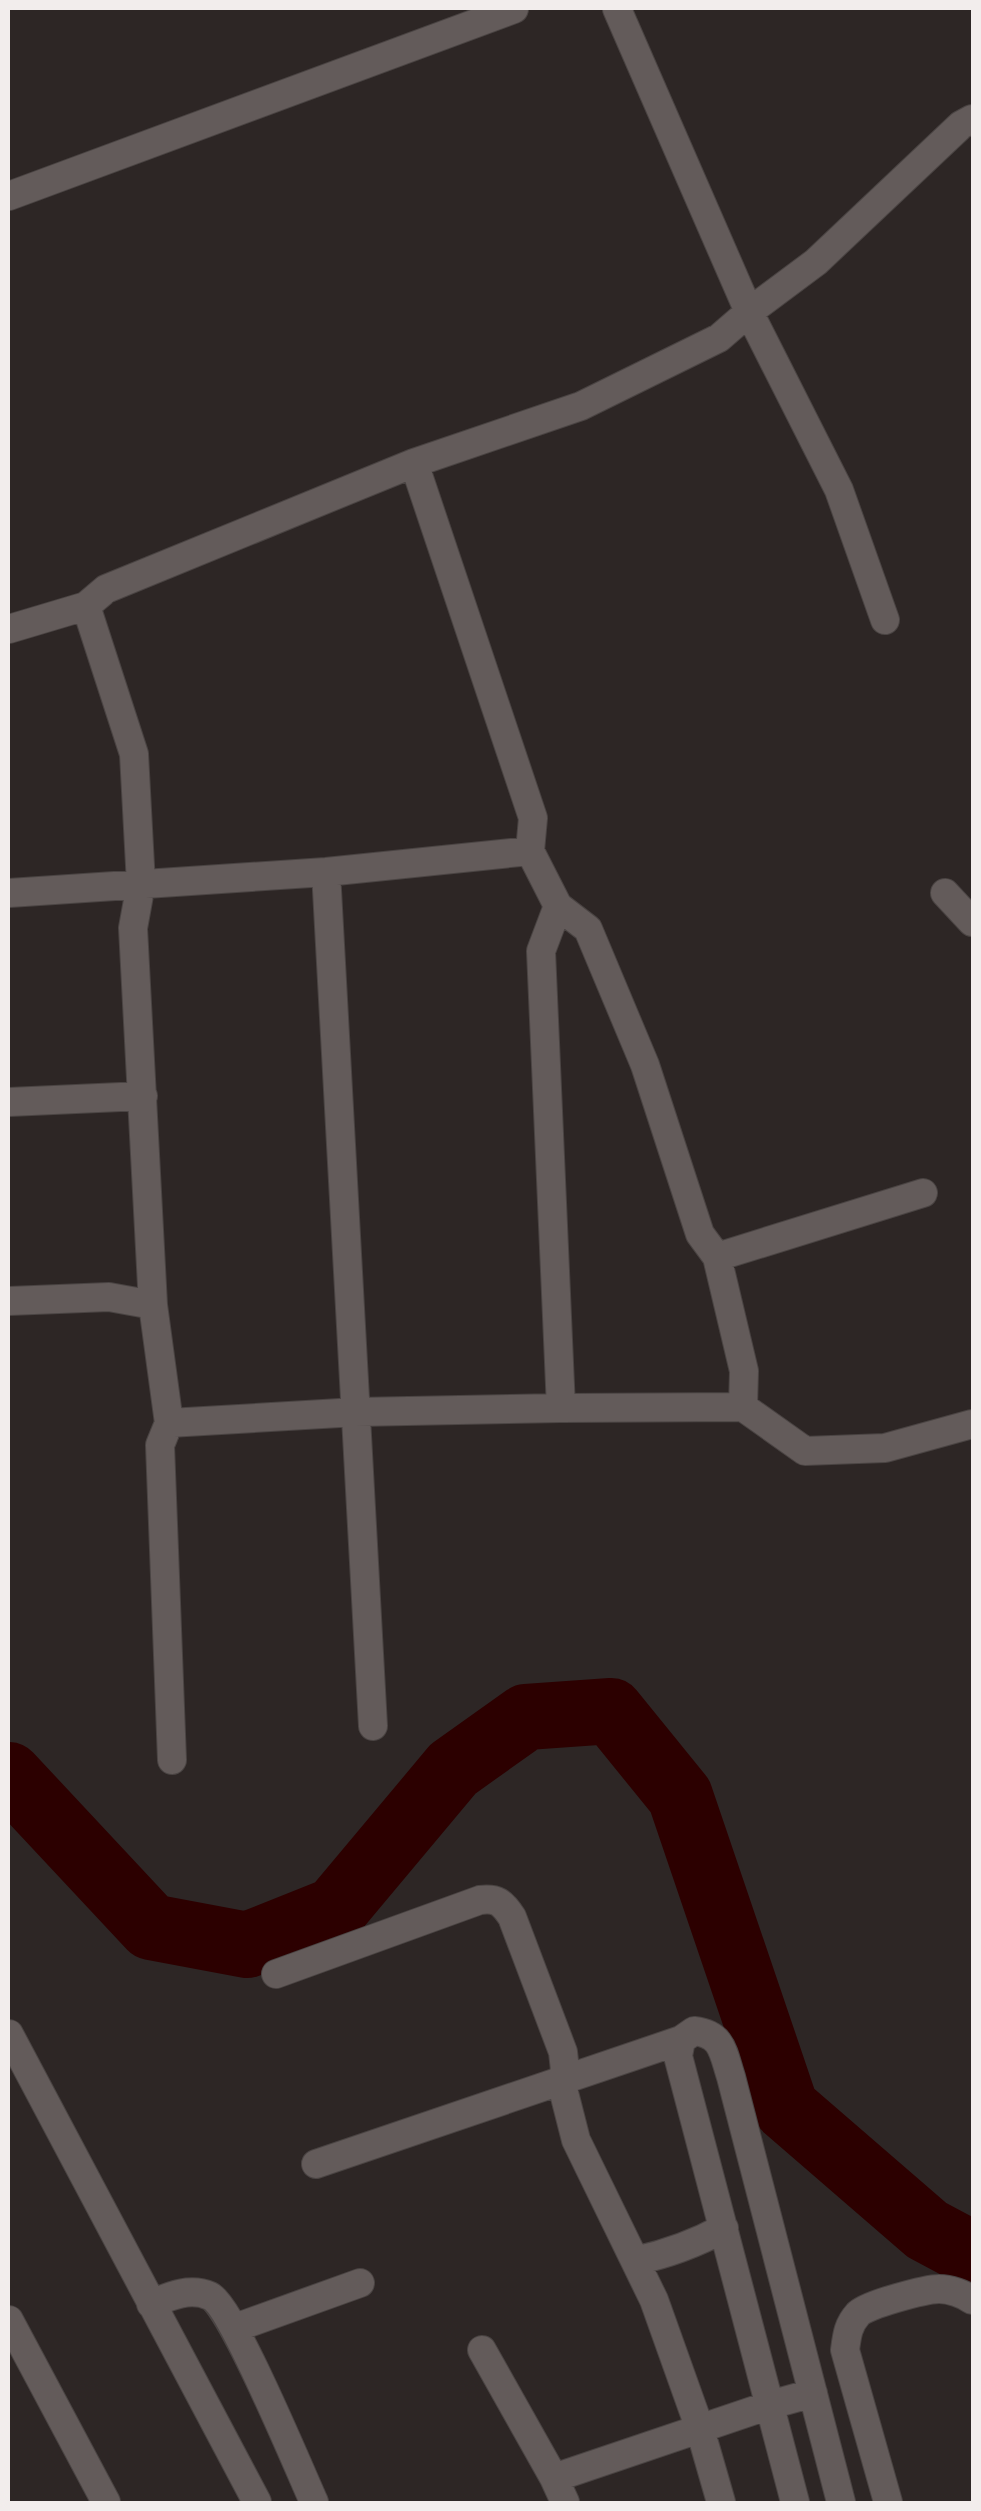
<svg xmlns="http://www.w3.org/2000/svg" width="981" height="2511" font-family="'Space Grotesk',sans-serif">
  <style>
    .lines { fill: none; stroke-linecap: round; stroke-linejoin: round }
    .river { stroke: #2c0000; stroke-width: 66 }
    .street-casing { stroke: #4a4443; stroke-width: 30 }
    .street { stroke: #635b5a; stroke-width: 28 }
  </style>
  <rect width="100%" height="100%" fill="#2d2625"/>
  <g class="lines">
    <path class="river" d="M9 1775 151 1927 247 1945 335 1910 453 1769 526 1717 611 1711 680 1796 786 2108 927 2230 972 2254"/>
    <defs>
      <path id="street" d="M617 9 749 312 839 490 885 620
        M9 196 514 9
        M414 463 533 818 530 851 558 906 588 929 645 1065 700 1234 717 1257 744 1371 743 1407
        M86 606 134 754 141 884 133 928 153 1305 169 1423 160 1445 172 1760
        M9 629 86 606 106 589 414 463 581 406 719 338 749 312 816 262 961 125 972 119
        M326 872 373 1726
        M9 893 326 872 530 851
        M945 893 972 922
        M558 906 541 951 561 1408
        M9 1102 143 1096
        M717 1257 923 1193
        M9 1301 109 1297 153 1305
        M169 1423 357 1412 561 1408 743 1407 805 1451 885 1448 972 1424
        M276 1974 480 1900C497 1898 502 1902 512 1917L563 2052 565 2070 561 2081 576 2140 654 2300 700 2429 721 2502
        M9 2034 257 2502
        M316 2164 681 2040
        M635 2261C667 2254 695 2244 724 2228
        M151 2304C170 2296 190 2287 210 2296 231 2305 300 2471 314 2502
        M9 2320 106 2502
        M235 2328 360 2283
        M482 2350 554 2478 565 2502
        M554 2478 770 2405 813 2393
        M795 2502 678 2056 681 2040 694 2031C723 2034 723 2053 731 2077L841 2502
        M888 2502 845 2350C847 2335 848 2325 858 2314 865 2305 926 2289 939 2289 950 2289 964 2294 972 2300"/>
    </defs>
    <use href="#street" class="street-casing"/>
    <use href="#street" class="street"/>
  </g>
  <rect width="981" height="2511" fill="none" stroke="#f2edec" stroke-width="20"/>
</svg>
